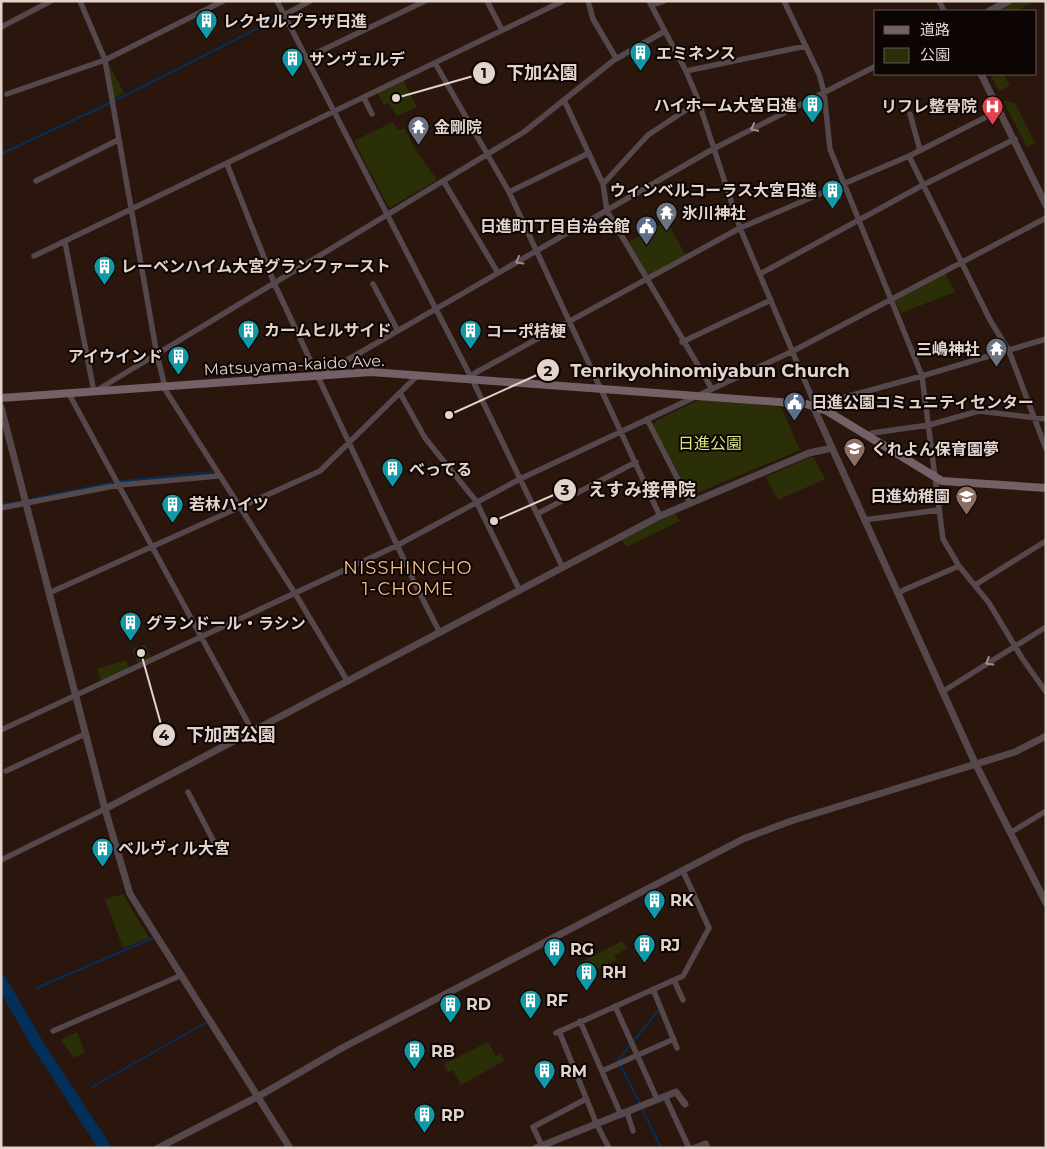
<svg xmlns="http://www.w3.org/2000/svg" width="1047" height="1149" font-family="Montserrat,'Noto Sans JP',sans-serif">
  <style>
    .green { fill: #2a2f08 }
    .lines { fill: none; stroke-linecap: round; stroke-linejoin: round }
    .stream { stroke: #032f5b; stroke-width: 2 }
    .river { stroke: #032f5b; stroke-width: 12 }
    .minor { stroke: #54484c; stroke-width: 5.5 }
    .tertiary { stroke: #54484c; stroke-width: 7 }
    .secondary { stroke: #746167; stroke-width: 8 }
    .oneway { stroke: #9b8e8c }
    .labels { text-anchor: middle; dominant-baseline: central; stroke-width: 4; stroke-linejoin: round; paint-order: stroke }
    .poi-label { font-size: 16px; font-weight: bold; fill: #e2d3cd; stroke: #0d0503; text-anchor: start }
    .street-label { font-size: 16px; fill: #e2d3cd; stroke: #0d0503 }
    .park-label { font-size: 16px; fill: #d6e383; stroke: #0d0503 }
    .neighbourhood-label { font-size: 18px; letter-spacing: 1px; fill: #f9be84; stroke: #0d0503 }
    .leader { fill: none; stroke: #e2d3cd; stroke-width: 2 }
    .callout-dot { fill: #e2d3cd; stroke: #0d0503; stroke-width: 2 }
    .mark-label { font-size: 15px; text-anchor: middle; font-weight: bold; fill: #111 }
    .callout-label { font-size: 18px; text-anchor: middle; font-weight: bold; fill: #e2d3cd; stroke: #0d0503; stroke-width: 4; stroke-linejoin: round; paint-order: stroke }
  </style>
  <rect width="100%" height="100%" fill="#2b160d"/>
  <path class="green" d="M1015 1H1035L1016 11H996Z
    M108 66H110L124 93 114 98Z
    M990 74H1004L1010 86 999 91Z
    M403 80 417 107 397 116 388 103 384 105 377 93Z
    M1003 100 1015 103 1035 143 1027 147Z
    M393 122 398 130 404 128 415 149 437 180 389 208 354 141Z
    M667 221 686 256 646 278 626 243Z
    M945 273 955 292 901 313 894 299Z
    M699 400 781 407 800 450 690 496 653 425 656 421Z
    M811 457 814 458 825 479 778 500 766 477Z
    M675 513 680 521 626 547 621 539Z
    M145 645 151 657 138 663 132 649Z
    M126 660 129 668 101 681 97 669Z
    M123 894 149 938 123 948 105 899Z
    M622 941 627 948 614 956 616 960 584 975 577 964Z
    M77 1032 85 1052 74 1058 61 1040Z
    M488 1042 496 1056 501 1054 504 1061 461 1085 453 1070 448 1072 444 1064Z"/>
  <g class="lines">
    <path class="stream" d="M1 154 112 102 282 16
      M27 500 121 481 212 472
      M1 505 22 501
      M37 988 153 938
      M92 1087 207 1022
      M640 1104 618 1060 658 1011
      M642 1109 661 1148"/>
    <path class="river" d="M1 981 35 1040 105 1148"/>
    <path class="minor" d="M80 1 105 60 157 355 166 391 296 595 348 682
      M277 1 472 379 563 568
      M487 1 502 30
      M588 1 593 19 616 58
      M649 1 686 71 697 97 740 228 813 400V406L922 376 1046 339
      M784 1 819 74 824 92 830 149 922 376 943 539 959 566 989 603 1022 658 1046 692
      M939 1 944 11
      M651 5 664 1
      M284 15 310 1
      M1 27 51 1
      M306 58 425 1
      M435 63 509 192 660 516
      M686 71 806 46
      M7 94 105 60 223 1
      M364 98 372 114
      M564 100 603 184 607 211 712 389
      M910 114 920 150
      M909 156 990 320 1009 351 1046 449
      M227 164 275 285 412 577
      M36 181 118 140
      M444 182 498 273
      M603 184 648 135 698 102
      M509 192 589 153
      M65 242 94 392 524 132 614 60 665 31
      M34 256 563 1
      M760 274 923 185 1015 139
      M373 284 398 331
      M682 342 771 300
      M323 374 713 149 876 66
      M472 379 475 373 740 228 909 156 1000 110
      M400 393 425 438 476 501 520 591
      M69 394 253 732
      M647 419 690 503
      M867 436 872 433 929 425 979 411 1046 419
      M1 508 119 485 218 476
      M537 514 636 462
      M864 520 939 510
      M413 580 440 633
      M975 585 1046 541
      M49 593 320 471 418 375
      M897 593 959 566
      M942 692 1046 627
      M1 730 396 546 520 479 793 351 1046 218
      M6 771 85 734
      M188 792 214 842
      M1010 833 1046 811
      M1 860 105 809
      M674 980 683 1000
      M653 989 677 1048
      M615 1006 657 1099
      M580 1021 621 1115
      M53 1031 182 975
      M559 1031 597 1125 609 1148
      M556 1033 683 976 709 928 683 871
      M602 1071 674 1039
      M665 1096 689 1148
      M627 1112 633 1131
      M542 1146 533 1127 586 1099
      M693 1148 706 1143 708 1148"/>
    <path class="tertiary" d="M989 11 1009 1
      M981 74 1046 205
      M813 406 975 763 1046 903
      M1 407 105 809
      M158 1148 259 1096 342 1048 743 839 791 821 1015 752 1046 736
      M290 1148 130 894 105 809 660 516 809 453 832 448
      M536 1148 676 1092 685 1104"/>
    <path class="secondary" d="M1 398 371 372 806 404 827 411 942 481 1046 488"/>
  </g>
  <defs><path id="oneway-chevron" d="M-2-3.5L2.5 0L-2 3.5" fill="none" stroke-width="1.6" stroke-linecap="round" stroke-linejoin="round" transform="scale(1.25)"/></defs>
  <g class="oneway">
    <use href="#oneway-chevron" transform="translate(754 128) rotate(152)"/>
    <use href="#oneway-chevron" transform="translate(519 261) rotate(150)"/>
    <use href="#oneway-chevron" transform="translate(989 662) rotate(148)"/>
  </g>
  <defs>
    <symbol id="building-pin" viewBox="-11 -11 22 30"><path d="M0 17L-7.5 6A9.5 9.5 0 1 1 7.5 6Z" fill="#0f9aa8" stroke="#0d0503"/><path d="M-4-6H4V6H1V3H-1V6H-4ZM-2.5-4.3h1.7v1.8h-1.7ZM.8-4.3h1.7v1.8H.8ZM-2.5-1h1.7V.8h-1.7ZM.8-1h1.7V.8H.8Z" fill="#fff"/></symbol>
    <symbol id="hospital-pin" viewBox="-11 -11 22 30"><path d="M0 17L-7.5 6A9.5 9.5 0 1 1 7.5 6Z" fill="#e0444e" stroke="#0d0503"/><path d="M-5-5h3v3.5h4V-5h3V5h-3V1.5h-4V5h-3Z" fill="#fff"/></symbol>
    <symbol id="temple-pin" viewBox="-11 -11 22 30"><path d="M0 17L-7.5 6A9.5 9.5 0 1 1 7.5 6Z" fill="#6b7280" stroke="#0d0503"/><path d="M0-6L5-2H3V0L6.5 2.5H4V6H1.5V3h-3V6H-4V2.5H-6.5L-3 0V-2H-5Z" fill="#fff"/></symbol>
    <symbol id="civic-pin" viewBox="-11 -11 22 30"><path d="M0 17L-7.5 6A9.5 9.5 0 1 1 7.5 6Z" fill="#5c6f8a" stroke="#0d0503"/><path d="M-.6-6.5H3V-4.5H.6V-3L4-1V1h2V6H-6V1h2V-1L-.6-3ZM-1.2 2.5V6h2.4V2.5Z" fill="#fff"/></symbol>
    <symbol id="school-pin" viewBox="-11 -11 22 30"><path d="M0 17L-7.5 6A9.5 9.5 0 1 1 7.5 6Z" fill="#8d6e63" stroke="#0d0503"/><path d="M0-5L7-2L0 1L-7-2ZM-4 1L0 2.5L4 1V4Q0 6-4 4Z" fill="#fff"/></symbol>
  </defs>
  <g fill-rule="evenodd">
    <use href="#building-pin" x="194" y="8" width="25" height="34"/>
    <use href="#building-pin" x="628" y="40" width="25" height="34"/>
    <use href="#building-pin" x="280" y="46" width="25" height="34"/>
    <use href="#building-pin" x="800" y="92" width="25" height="34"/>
    <use href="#hospital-pin" x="980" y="94" width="25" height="34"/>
    <use href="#temple-pin" x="406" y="114" width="25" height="34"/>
    <use href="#building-pin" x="820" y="178" width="25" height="34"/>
    <use href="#temple-pin" x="654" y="200" width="25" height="34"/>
    <use href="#civic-pin" x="634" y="214" width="25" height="34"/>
    <use href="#building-pin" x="92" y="254" width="25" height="34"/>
    <use href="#building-pin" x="236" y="318" width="25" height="34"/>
    <use href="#building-pin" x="458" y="318" width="25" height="34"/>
    <use href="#temple-pin" x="984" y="336" width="25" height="34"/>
    <use href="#building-pin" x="166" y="344" width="25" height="34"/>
    <use href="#civic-pin" x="782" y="390" width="25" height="34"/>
    <use href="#school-pin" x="842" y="436" width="25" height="34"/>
    <use href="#building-pin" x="380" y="456" width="25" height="34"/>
    <use href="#school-pin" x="954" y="484" width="25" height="34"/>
    <use href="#building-pin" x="160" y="492" width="25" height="34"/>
    <use href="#building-pin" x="118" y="610" width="25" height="34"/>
    <use href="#building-pin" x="90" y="836" width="25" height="34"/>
    <use href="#building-pin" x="642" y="888" width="25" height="34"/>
    <use href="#building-pin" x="632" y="932" width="25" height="34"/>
    <use href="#building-pin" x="542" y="936" width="25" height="34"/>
    <use href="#building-pin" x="574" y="960" width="25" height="34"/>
    <use href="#building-pin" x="518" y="988" width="25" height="34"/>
    <use href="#building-pin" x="438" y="992" width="25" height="34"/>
    <use href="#building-pin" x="402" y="1038" width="25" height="34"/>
    <use href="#building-pin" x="532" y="1058" width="25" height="34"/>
    <use href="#building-pin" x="412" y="1102" width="25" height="34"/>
  </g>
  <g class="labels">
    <g class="poi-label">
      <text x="223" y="21">レクセルプラザ日進</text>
      <text x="656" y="53">エミネンス</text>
      <text x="309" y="59">サンヴェルデ</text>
      <text x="797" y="105" text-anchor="end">ハイホーム大宮日進</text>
      <text x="977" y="106" text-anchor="end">リフレ整骨院</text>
      <text x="434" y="127">金剛院</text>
      <text x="817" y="190" text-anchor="end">ウィンベルコーラス大宮日進</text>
      <text x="682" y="213">氷川神社</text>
      <text x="630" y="226" text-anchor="end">日進町1丁目自治会館</text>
      <text x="121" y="266">レーベンハイム大宮グランファースト</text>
      <text x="264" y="330">カームヒルサイド</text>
      <text x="486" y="331">コーポ桔梗</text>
      <text x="980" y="349" text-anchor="end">三嶋神社</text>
      <text x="163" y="356" text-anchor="end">アイウインド</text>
      <text x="811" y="402">日進公園コミュニティセンター</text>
      <text x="871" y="449">くれよん保育園夢</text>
      <text x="409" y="469">べってる</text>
      <text x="950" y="496" text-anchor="end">日進幼稚園</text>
      <text x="189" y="504">若林ハイツ</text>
      <text x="146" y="623">グランドール・ラシン</text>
      <text x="118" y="848">ベルヴィル大宮</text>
      <text x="670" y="900">RK</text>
      <text x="660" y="945">RJ</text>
      <text x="570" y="949">RG</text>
      <text x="602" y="972">RH</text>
      <text x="546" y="1000">RF</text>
      <text x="466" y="1004">RD</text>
      <text x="431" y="1051">RB</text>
      <text x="560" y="1071">RM</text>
      <text x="441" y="1115">RP</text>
    </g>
    <g class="street-label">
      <text transform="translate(294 365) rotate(-3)">Matsuyama-kaido Ave.</text>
    </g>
    <g class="park-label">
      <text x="710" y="443">日進公園</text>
    </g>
    <g class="neighbourhood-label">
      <text x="408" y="568">NISSHINCHO<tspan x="408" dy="21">1-CHOME</tspan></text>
    </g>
  </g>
  <path class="leader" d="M396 98L484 73M449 415L548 370M494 521L565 490M141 653L164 735"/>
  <g class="callout-dot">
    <circle cx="396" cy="98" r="5"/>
    <circle cx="449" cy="415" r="5"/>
    <circle cx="494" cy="521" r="5"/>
    <circle cx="141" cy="653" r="5"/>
    <circle cx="484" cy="73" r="12"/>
    <circle cx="548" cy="370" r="12"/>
    <circle cx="565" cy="490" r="12"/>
    <circle cx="164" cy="735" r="12"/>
  </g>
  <g class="mark-label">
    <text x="484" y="78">1</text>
    <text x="548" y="376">2</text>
    <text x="565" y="495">3</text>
    <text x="164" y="740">4</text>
  </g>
  <g class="callout-label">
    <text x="542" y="79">下加公園</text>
    <text x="710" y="377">Tenrikyohinomiyabun Church</text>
    <text x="642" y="496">えすみ接骨院</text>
    <text x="231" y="741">下加西公園</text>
  </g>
  <rect width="1047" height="1149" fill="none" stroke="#e2d3cd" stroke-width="5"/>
  <rect x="874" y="10" width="162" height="65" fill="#0d0503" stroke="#625754"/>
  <rect x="884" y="26" width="25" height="8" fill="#746167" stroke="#625754"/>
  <text x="920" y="35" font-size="15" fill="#e2d3cd">道路</text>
  <rect x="884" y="48" width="25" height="15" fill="#2a2f08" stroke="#625754"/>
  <text x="920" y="60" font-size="15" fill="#e2d3cd">公園</text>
</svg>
